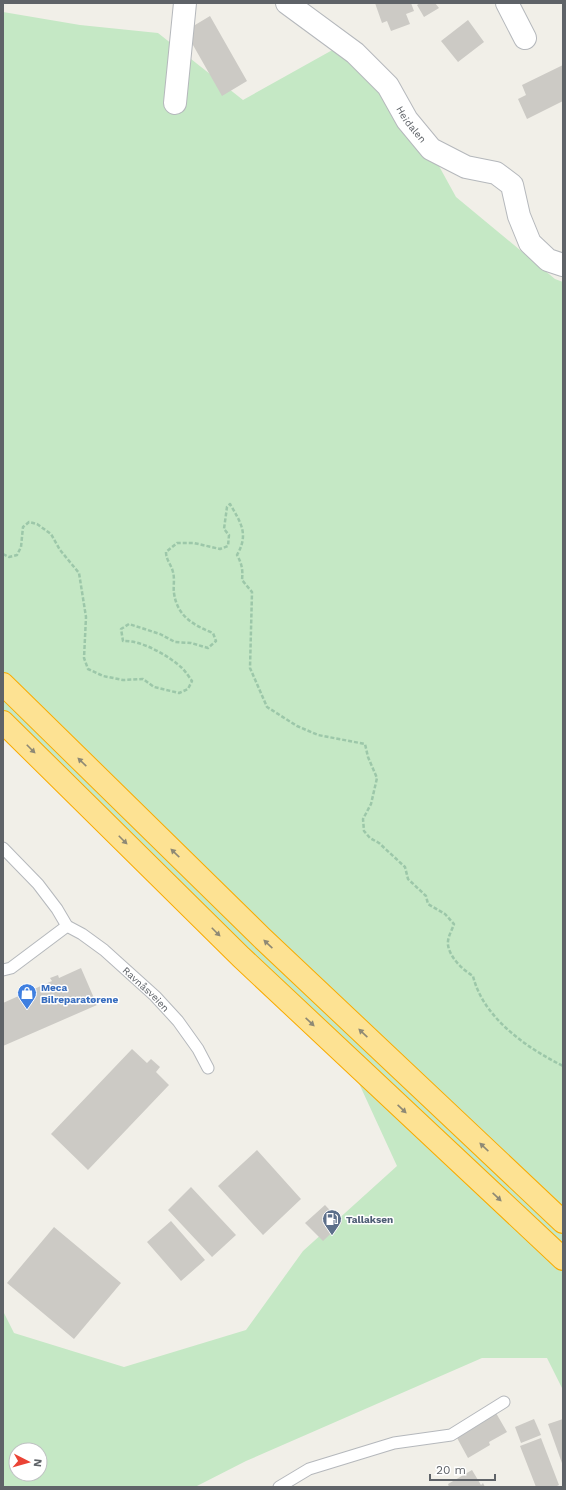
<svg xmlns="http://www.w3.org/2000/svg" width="566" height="1490" font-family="'Work Sans',sans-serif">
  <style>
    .green { fill: #c5e8c5; fill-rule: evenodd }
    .building { fill: #cccac5 }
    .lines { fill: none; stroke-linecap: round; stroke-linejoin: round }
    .lane-casing { stroke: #b5b8bc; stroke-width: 13 }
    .street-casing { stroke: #b5b8bc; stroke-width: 24 }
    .highway-casing { stroke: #f9ab00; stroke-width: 24 }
    .path { stroke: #9cc7a9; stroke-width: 2.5; stroke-dasharray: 4 2; stroke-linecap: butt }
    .lane { stroke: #fff; stroke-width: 11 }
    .street { stroke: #fff; stroke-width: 22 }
    .highway { stroke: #fde293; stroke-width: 22 }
    .oneway { fill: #8e8975 }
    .labels { text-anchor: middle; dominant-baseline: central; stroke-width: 3; stroke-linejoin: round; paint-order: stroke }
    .street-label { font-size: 10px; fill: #5f6368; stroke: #fff }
    .shop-label { font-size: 10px; font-weight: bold; fill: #366cbe; stroke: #fff; text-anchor: start }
    .service-label { font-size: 10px; font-weight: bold; fill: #4e5e75; stroke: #fff; text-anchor: start }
  </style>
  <rect width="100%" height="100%" fill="#f1efe8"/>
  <path class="green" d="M3 12 80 25 158 33 243 100 336 48 395 86 456 197 555 279 563 282V1390L547 1358H482L246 1461 195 1487H3V1311L14 1333 124 1367 246 1330 303 1251 397 1166 351 1066 3 730ZM16 1450H40V1474H16Z"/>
  <path class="building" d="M375 3H411L414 11 406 14 410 24 391 31 387 21 382 23Z
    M420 3H435L439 8 424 17 417 5Z
    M210 16 247 81 222 96 185 31Z
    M468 20 484 42 458 62 441 41Z
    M563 65V94L562 95 563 101 527 119 518 99 526 95 522 85Z
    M81 968 97 1005 3 1046V1003L52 981 50 978 58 975 59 978Z
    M132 1049 147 1063 151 1059 160 1067 156 1072 169 1085 88 1170 51 1134Z
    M257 1150 301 1199 263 1235 218 1186Z
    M191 1187 236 1235 212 1257 168 1210Z
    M325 1205 342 1223 323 1241 305 1223Z
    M171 1221 205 1260 181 1281 147 1242Z
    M54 1227 121 1283 74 1339 7 1283Z
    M496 1413 507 1432 489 1442 490 1445 468 1458 456 1436Z
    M534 1419 541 1435 521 1443 515 1427Z
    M563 1419V1466L548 1424Z
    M541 1438 559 1485 555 1487H536L520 1446Z
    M472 1470 481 1485 483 1483 485 1487H449L448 1484Z"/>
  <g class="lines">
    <defs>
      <g id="lane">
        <path id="s1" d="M3 848 38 884 57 909 67 926 82 934 104 950 155 996 178 1021 198 1049 208 1068"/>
        <path d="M3 970 11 968 67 926"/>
        <path d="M279 1487 309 1469 394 1443 451 1435 504 1402"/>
      </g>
      <g id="street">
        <path id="s2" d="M287 3 355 53 388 86 407 120 431 149 466 167 496 173 512 185 519 216 530 243 548 260 563 265"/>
        <path d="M507 3 525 38"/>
        <path d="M175 103 185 3"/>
      </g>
      <path id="highway" d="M3 684 261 937 563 1222
        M3 722 241 957 563 1259"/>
    </defs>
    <use href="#lane" class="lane-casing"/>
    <use href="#street" class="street-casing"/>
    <use href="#highway" class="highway-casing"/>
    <path class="path" d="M3 554 9 557 17 555 21 547 23 527 29 522 37 524 51 534 60 550 79 573 86 617 84 658 88 669 103 676 123 680 143 679 154 687 179 693 188 689 192 681C189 677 186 672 182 668 169 656 142 640 123 641L121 629 129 624 160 634 175 642 191 643 208 648 216 641 213 633C193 625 177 616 174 593 173 587 175 579 173 572 171 564 166 560 166 552L177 543H194L220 549 228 546 229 535 224 529 227 507 230 504C241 523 249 534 237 555 242 564 243 570 242 580L252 592 250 668 267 707 297 726 318 735 365 744 368 757 377 778 371 804 363 819 364 831 370 838 379 843 405 867 408 879 426 896 428 904 445 914 454 924C452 930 447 938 448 945 450 958 463 970 473 976 483 1018 527 1048 563 1066"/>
    <use href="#lane" class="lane"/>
    <use href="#street" class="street"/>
    <use href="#highway" class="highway"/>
  </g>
  <defs><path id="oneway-solid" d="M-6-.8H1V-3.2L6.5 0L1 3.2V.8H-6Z"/></defs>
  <g class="oneway">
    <use href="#oneway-solid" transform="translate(31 749) rotate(45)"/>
    <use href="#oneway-solid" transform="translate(82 762) rotate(-136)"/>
    <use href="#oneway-solid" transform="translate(123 840) rotate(45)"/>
    <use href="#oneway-solid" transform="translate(175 853) rotate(-136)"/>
    <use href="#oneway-solid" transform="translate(216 932) rotate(45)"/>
    <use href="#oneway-solid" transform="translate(268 944) rotate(-137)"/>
    <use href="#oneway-solid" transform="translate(310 1022) rotate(43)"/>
    <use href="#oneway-solid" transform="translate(363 1033) rotate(-137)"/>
    <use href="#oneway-solid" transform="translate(402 1109) rotate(43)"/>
    <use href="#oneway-solid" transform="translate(484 1147) rotate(-137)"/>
    <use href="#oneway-solid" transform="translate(497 1197) rotate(43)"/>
  </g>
  <defs>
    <symbol id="shop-pin" viewBox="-11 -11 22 30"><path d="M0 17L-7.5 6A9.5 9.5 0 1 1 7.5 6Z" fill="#3f7fe0" stroke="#fff"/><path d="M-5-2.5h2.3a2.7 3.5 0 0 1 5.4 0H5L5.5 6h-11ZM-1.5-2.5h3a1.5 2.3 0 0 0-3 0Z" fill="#fff"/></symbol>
    <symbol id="fuel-pin" viewBox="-11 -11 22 30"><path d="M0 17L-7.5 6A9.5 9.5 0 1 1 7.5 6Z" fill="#5c6f8a" stroke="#fff"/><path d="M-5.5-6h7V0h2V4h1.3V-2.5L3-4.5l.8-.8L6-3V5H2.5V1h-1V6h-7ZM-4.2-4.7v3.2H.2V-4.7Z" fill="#fff"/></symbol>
  </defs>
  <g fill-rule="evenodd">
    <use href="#shop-pin" x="16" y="982" width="22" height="30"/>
    <use href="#fuel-pin" x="321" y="1208" width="22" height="30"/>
  </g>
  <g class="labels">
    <g class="street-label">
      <text stroke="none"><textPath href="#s2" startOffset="176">Heidalen</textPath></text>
      <text stroke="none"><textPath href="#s1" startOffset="203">Ravnåsveien</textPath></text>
    </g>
    <g class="shop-label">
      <text x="41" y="987">Meca<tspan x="41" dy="12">Bilreparatørene</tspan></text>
    </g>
    <g class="service-label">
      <text x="346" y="1219">Tallaksen</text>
    </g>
  </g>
  <rect width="566" height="1490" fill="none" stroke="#5f6368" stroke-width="8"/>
  <g transform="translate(28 1462) rotate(96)"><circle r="19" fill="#ffffff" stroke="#bfc1c3"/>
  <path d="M0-3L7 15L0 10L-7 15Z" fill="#ea4335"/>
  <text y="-6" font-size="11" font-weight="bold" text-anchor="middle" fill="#5f6368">N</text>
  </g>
  <path d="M430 1474v6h65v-6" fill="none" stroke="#5f6368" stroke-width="2"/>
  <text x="436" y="1474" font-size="12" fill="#5f6368" stroke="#ffffff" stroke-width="3" paint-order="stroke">20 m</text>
</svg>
